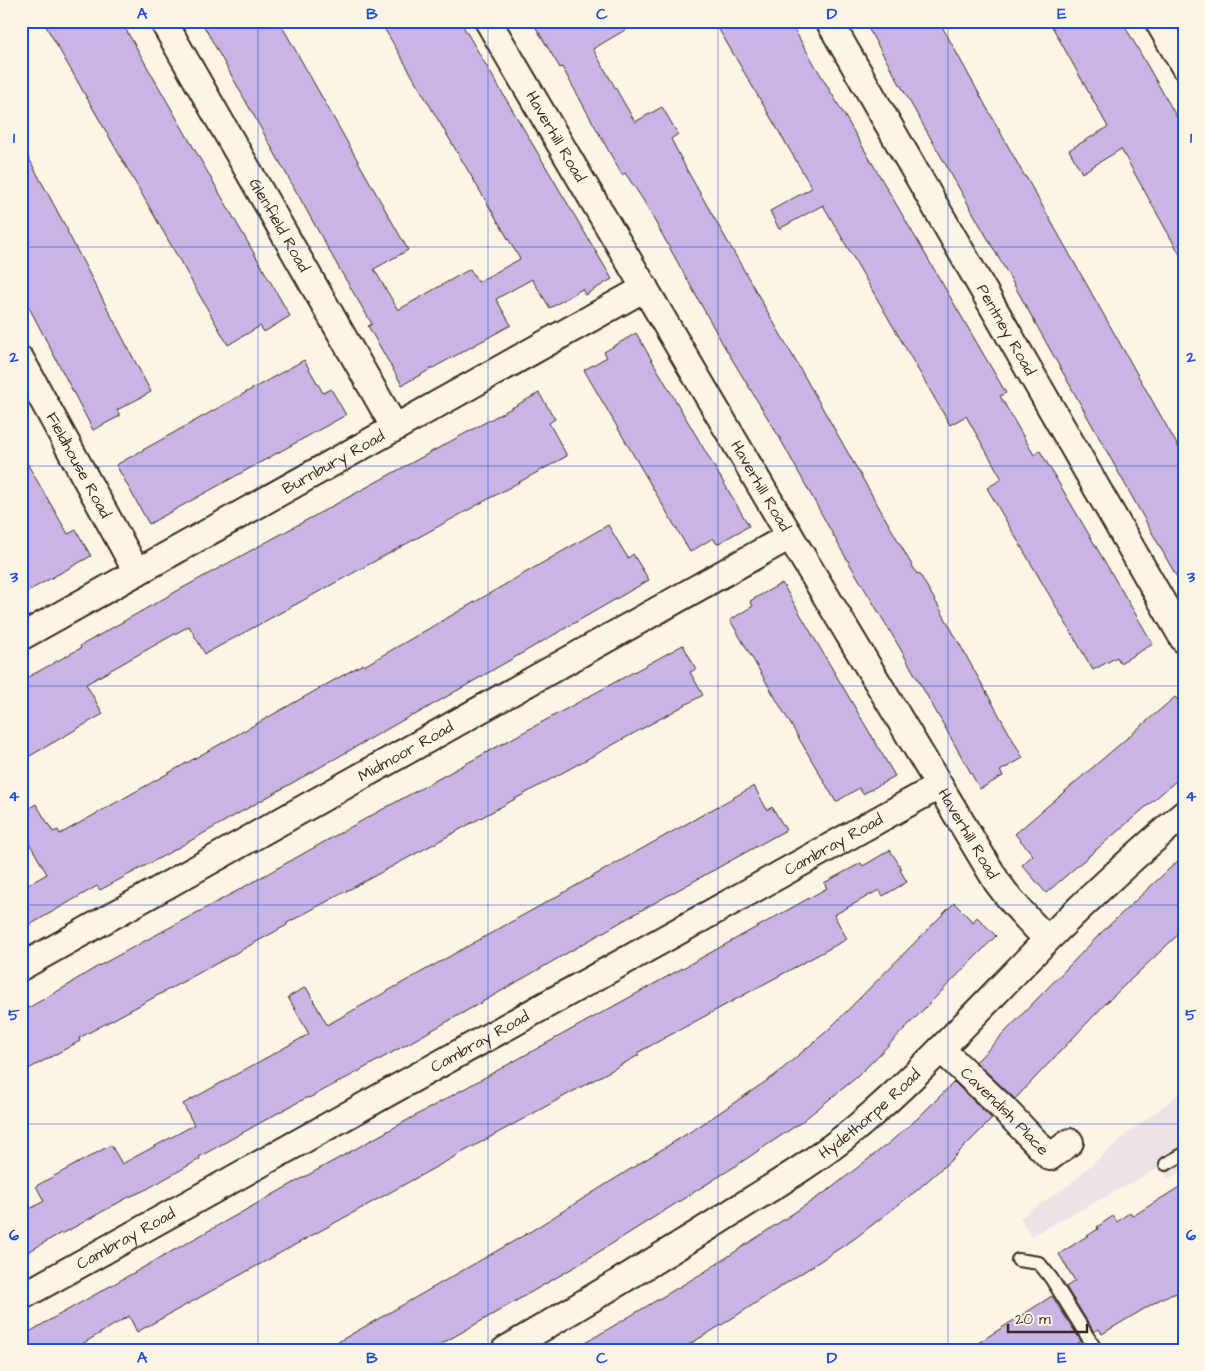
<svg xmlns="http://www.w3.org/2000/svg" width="1205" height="1371" font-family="'Architects Daughter',sans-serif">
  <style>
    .built { fill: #ede2e5 }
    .building { fill: #c9b5e5; stroke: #3b2a1e }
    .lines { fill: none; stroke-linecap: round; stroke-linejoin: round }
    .lane-casing { stroke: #3b2a1e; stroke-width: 16 }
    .street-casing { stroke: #3b2a1e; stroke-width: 30 }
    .lane { stroke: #fcf5e5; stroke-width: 12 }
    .street { stroke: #fcf5e5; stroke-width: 26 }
    .grid { fill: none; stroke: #1d4ed8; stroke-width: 1; stroke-opacity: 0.55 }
    .labels { text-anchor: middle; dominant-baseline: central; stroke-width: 4.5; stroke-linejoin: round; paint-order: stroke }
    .street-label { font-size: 16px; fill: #3b2a1e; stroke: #fcf5e5 }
    .neatline { fill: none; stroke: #1d4ed8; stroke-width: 2 }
    .grid-label { font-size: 16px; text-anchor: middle; font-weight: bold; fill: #1d4ed8 }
  </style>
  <rect width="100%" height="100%" fill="#fcf5e5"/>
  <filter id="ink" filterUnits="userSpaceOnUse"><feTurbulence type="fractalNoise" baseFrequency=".02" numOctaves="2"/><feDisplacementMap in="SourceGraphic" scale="10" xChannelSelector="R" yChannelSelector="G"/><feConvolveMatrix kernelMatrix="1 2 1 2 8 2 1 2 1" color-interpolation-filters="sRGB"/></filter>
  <g filter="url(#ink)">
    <path class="built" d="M1184 1090V1169L1168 1179 1161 1167 1031 1236 1020 1218 1066 1187 1127 1134Z"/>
    <path class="building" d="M43 21H121L290 316 264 332 260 326 228 345Z
      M201 21H279L408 250 374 269 398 310 470 269 478 282 520 259 380 21H460L612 279 585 295 582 289 550 308 532 279 496 299 511 325 402 385 368 326 372 324 340 270Z
      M532 21H640L593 49 635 122 662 107 678 134 671 139 688 172 917 574 919 573 940 609 1023 758 1000 771 1003 776 980 789 897 643 842 551 778 435 724 346 642 198 625 173 622 175 562 67 560 68Z
      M714 21H789L839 106 1006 393 1000 396 1034 455 1040 451 1153 644 1120 663 1117 657 1093 670 987 488 1002 479 966 416 950 425 823 205 779 229 770 211 812 188Z
      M864 21H939L1025 177H1026L1184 457V590L1013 283Z
      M1049 21H1122L1179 121 1184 130V262L1121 149 1082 173 1069 150 1108 127Z
      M21 144 68 231H67L151 392 117 410 120 416 93 430 21 292Z
      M636 333 749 526 717 544 713 538 690 552 584 370 607 357 604 352Z
      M304 360 323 393 331 389 346 415 149 524 116 465Z
      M539 393 555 419 549 423 567 456 205 654 189 626 86 684 103 714 21 761V681L81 648 80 646 177 591Z
      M21 453 68 534 76 530 91 556 21 595Z
      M608 525 628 558 633 554 649 580 413 716 412 715 167 854 100 890 97 886 21 930V889L47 874 21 829V813L36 804 53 832 58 830 60 834 363 664 364 666Z
      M782 583 895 776 863 794 859 788 836 802 730 620 753 606 750 601Z
      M683 645 696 669 690 672 703 695 430 846 287 923V925L258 941 79 1038 80 1041 21 1073V1012L72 983V982L95 968 235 892 365 819Z
      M1175 697 1184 706V774L1046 893 1022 865 1033 855 1015 834Z
      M754 786 767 810 772 807 786 830 640 911 484 1001 352 1075 309 1098 308 1097 285 1109 199 1157 200 1159 147 1189 127 1198 62 1234 61 1233 21 1256V1214L44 1201 36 1186 111 1145 122 1164 194 1125 183 1104 309 1034 288 997 306 987 327 1025Z
      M890 850 902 869 900 870 907 882 883 896 879 890 834 915 847 939 637 1053 639 1055 137 1332 129 1316 72 1350H21V1337L48 1321 290 1185 795 906 827 888 824 883 861 863 863 866Z
      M1184 855V929L1107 1002 1015 1099 976 1062 1101 933Z
      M954 903 973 922 977 917 996 936 857 1077 800 1123 734 1167 578 1265 431 1350H324L528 1233 701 1125 774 1076 827 1031Z
      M954 1082 992 1119 951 1160 916 1191 854 1239 728 1321 680 1350H573L706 1271 830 1189 889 1143 918 1118Z
      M1184 1184V1291L1164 1297 1102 1334 1099 1329 1094 1332 1066 1287 1075 1281 1059 1254 1098 1229 1097 1227 1113 1216 1117 1222 1130 1212 1133 1216Z
      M1052 1296 1081 1341 1068 1350H967Z"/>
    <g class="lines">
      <defs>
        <path id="lane" d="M1166 1164 1184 1154
          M1018 1260 1039 1263 1051 1278 1096 1350"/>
        <g id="street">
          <path id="s1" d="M163 21 395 428"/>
          <path id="s2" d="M488 21 790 536 997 882C1012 903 1029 921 1047 939"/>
          <path id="s3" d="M829 21 1184 640"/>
          <path d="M1158 21 1184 66"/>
          <path id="s4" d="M21 360 137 572"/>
          <path id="s5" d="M21 637 645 288"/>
          <path id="s6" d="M21 967 790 536"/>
          <path id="s7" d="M941 1049 1005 1110 1050 1157 1070 1142"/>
          <path id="s8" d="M21 1297 939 786"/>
          <path id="s9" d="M505 1350C583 1304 660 1258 737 1209 777 1184 819 1159 856 1128 924 1071 983 1004 1046 941 1090 897 1136 854 1184 814"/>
        </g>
      </defs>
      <use href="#lane" class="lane-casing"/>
      <use href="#street" class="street-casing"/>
      <use href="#lane" class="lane"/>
      <use href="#street" class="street"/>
    </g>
  </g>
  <path class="grid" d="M258 21V1350M488 21V1350M718 21V1350M948 21V1350M21 247H1184M21 466H1184M21 686H1184M21 905H1184M21 1124H1184"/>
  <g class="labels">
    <g class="street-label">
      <text stroke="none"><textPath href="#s2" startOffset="134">Haverhill Road</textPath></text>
      <text stroke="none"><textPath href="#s1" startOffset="235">Glenfield Road</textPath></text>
      <text stroke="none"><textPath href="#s3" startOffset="356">Pentney Road</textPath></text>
      <text stroke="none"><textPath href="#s5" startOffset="358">Burnbury Road</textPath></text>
      <text stroke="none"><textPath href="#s4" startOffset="120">Fieldhouse Road</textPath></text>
      <text stroke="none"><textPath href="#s2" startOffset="539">Haverhill Road</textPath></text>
      <text stroke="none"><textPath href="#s6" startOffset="441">Midmoor Road</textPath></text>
      <text stroke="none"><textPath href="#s2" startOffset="944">Haverhill Road</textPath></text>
      <text stroke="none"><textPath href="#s8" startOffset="930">Cambray Road</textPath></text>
      <text stroke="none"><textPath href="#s8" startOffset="525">Cambray Road</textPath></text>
      <text stroke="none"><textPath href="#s7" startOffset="89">Cavendish Place</textPath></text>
      <text stroke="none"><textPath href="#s9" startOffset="435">Hydethorpe Road</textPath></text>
      <text stroke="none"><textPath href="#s8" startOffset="120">Cambray Road</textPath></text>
    </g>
  </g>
  <rect width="1205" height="1371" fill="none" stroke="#fcf5e5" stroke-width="55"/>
  <path d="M1008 1324v8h79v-8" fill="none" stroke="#3b2a1e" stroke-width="2.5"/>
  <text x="1015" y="1324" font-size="15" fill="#3b2a1e" stroke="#fcf5e5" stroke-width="4" paint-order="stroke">20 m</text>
  <rect x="28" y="28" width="1150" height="1316" class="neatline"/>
  <g class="grid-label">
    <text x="142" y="19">A</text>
    <text x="372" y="19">B</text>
    <text x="602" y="19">C</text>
    <text x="832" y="19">D</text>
    <text x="1062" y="19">E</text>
    <text x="14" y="143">1</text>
    <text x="1191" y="143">1</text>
    <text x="14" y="362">2</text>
    <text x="1191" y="362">2</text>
    <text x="14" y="582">3</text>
    <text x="1191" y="582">3</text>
    <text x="14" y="801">4</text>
    <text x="1191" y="801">4</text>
    <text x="14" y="1020">5</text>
    <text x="1191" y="1020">5</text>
    <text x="14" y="1240">6</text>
    <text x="1191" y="1240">6</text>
    <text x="142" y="1363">A</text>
    <text x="372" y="1363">B</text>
    <text x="602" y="1363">C</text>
    <text x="832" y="1363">D</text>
    <text x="1062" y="1363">E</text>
  </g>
</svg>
